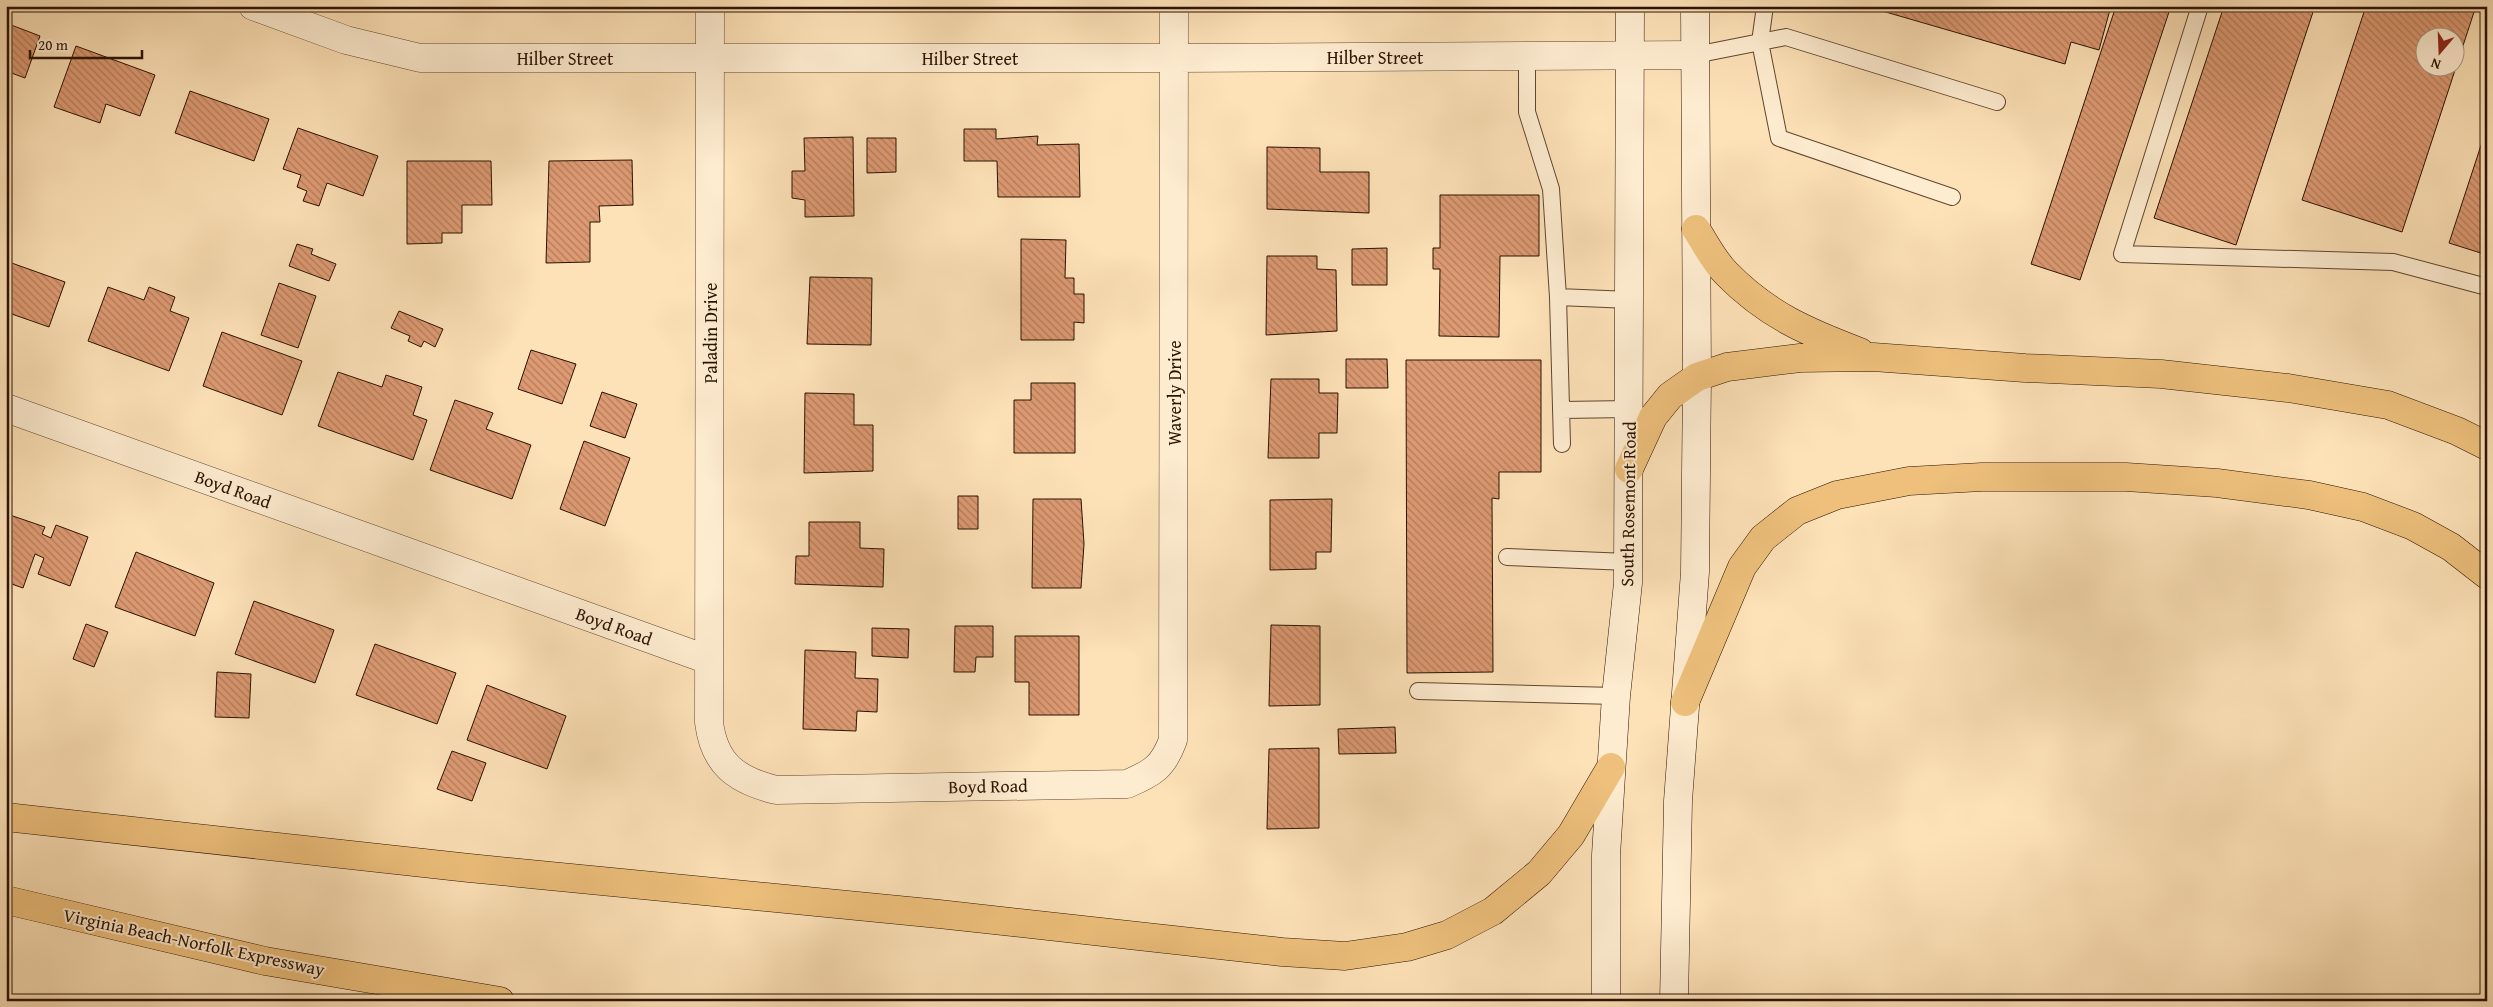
<svg xmlns="http://www.w3.org/2000/svg" width="2493" height="1007" font-family="'Gentium Book Plus',serif">
  <style>
    .building { fill: url(#building-back-hatch); stroke: #2b1201; fill-rule: evenodd }
    .lines { fill: none; stroke-linecap: round; stroke-linejoin: round }
    .service-casing { stroke: #60462e; stroke-width: 18 }
    .minor-casing { stroke: #60462e; stroke-width: 29 }
    .secondary-casing { stroke: #2b1201; stroke-width: 29 }
    .motorway-casing { stroke: #2b1201; stroke-width: 29 }
    .service { stroke: #feecd0; stroke-width: 16 }
    .minor { stroke: #feecd0; stroke-width: 28 }
    .secondary { stroke: #feecd0; stroke-width: 28 }
    .motorway { stroke: #eec07c; stroke-width: 28 }
    .labels { text-anchor: middle; dominant-baseline: central; stroke-width: 4; stroke-linejoin: round; paint-order: stroke }
    .street-label { font-size: 18px; fill: #2b1201; stroke: #feecd0 }
  </style>
  <defs>
    <pattern id="building-back-hatch" width="6" height="6" patternUnits="userSpaceOnUse" patternTransform="scale(1.25)"><rect width="6" height="6" fill="#dd9a73"/><path d="M-1 5l2 2M0 0l6 6M5-1l2 2" fill="none" stroke="#b37c5c"/></pattern>
  </defs>
  <rect width="100%" height="100%" fill="#fde1b7"/>
  <filter id="stains"><feTurbulence type="fractalNoise" baseFrequency=".004" numOctaves="4"/><feColorMatrix values="0 0 0 0 .2 0 0 0 0 .09 0 0 0 0 .02 0 0 0 .5 -.17"/></filter>
  <radialGradient id="worn" r=".72"><stop offset=".6" stop-color="#630" stop-opacity="0"/><stop offset="1" stop-color="#630" stop-opacity=".3"/></radialGradient>
  <path class="building" d="M1865 6H2111L2099 50 2071 42 2065 64Z
    M2116 6H2171L2080 280 2031 264Z
    M2224 6H2315L2236 245 2154 218Z
    M2366 6H2476L2402 232 2302 200ZM2426 38H2456V68H2426Z
    M6 23 40 36 25 78 6 71Z
    M76 46 155 75 140 116 106 104 100 123 54 107Z
    M190 91 269 119 254 161 175 133Z
    M2487 127V255L2449 243Z
    M298 128 378 156 363 196 327 183 319 206 303 201 307 191 297 187 301 175 283 169Z
    M964 129H996V139L1038 136 1037 145 1079 144 1080 197H998L997 161H964Z
    M853 137 854 216 805 217V200L792 198V171H805L804 138Z
    M867 138H896V172L867 173Z
    M1267 147 1320 148V172H1369V213L1267 209Z
    M632 160 633 205 599 206 600 222H590V262L546 263 549 161Z
    M407 161H491L492 205H462V233H442V243L407 244Z
    M1440 195H1539V256H1500L1499 337 1439 336 1440 269H1433V248H1440Z
    M1021 239 1066 240 1065 278H1074V294H1084V323L1074 322V340H1021Z
    M297 244 313 249 311 254 336 264 329 281 289 266Z
    M1387 248V285H1352V249Z
    M1267 256H1317V269L1336 270 1337 331 1266 335Z
    M6 261 65 282 49 327 6 312Z
    M810 277 872 278 871 345 807 344Z
    M279 283 316 296 298 348 261 335Z
    M108 287 144 300 149 287 175 297 170 311 189 318 169 371 88 341Z
    M399 311 443 329 435 347 424 341 421 347 408 341 410 336 391 328Z
    M222 332 302 361 282 415 203 386Z
    M531 350 576 364 562 404 518 389Z
    M1346 359H1387L1388 388H1346Z
    M1406 360H1541V472H1499V499L1492 498 1493 672 1407 673Z
    M338 372 382 387 386 375 422 387 413 415 427 420 413 460 318 426Z
    M1271 379H1319V393H1338L1337 433H1319V458H1268Z
    M1031 383H1075V453H1014V400H1031Z
    M602 392 637 404 625 438 590 426Z
    M805 393 854 394V425H873V471L804 473Z
    M455 400 493 413 486 429 531 445 512 499 430 470Z
    M584 441 630 458 605 526 560 509Z
    M6 496 12 498 7 514 45 527 42 534 51 538 56 525 88 537 70 586 38 574 44 558 35 554 23 588 6 582Z
    M958 496H978V529H958Z
    M1033 499H1081L1084 544 1081 588H1032Z
    M1332 499 1331 552H1316V569L1270 570V500Z
    M809 522H860V548L884 549 883 587 795 584 796 556H809Z
    M136 552 214 583 195 636 115 607Z
    M254 601 334 630 315 683 235 654Z
    M86 624 108 632 94 667 73 659Z
    M1271 625 1320 626V705L1269 706Z
    M955 626H993V657H976L975 672H954Z
    M872 628 909 629 908 658 872 656Z
    M1015 636H1079V715H1029V682H1015Z
    M375 644 456 673 437 724 356 695Z
    M805 650 856 652 855 678 878 679 877 712 857 711 856 731 803 729Z
    M217 672 251 674 249 718 215 717Z
    M487 685 566 716 547 769 467 740Z
    M1395 727 1396 753 1339 754 1338 729Z
    M1319 748V828L1267 829 1269 749Z
    M452 751 486 763 472 801 437 789Z"/>
  <g class="lines">
    <defs>
      <path id="service" d="M1765 6 1760 42 1779 138 1952 197
        M2200 6 2122 254 2393 262 2487 287
        M1695 55 1786 37 1997 102
        M1527 57V112L1551 189 1558 297 1562 444
        M1558 297 1630 300
        M1561 410 1630 409
        M1507 557 1628 562
        M1418 691 1616 696"/>
      <path id="minor" d="M253 6 346 40 420 58H1175L1695 55
        M710 6 709 722C714 764 736 780 776 790L1127 784C1153 773 1163 767 1173 740L1174 6
        M6 408 709 660"/>
      <path id="secondary" d="M1606 1001V855L1616 696 1628 583 1630 6
        M1674 1001 1678 801 1695 572 1697 377 1695 6"/>
      <path id="motorway" d="M1696 229C1705 243 1714 261 1726 273 1767 315 1807 332 1860 352
        M1629 469 1653 417 1670 396 1697 377 1727 367 1800 358 1873 357 2025 368 2161 374 2288 388 2388 405 2457 431 2487 446
        M1685 702 1742 567 1763 538 1797 511 1837 495 1909 481 1982 477H2126L2217 483 2309 495 2363 507 2413 526 2451 547 2487 575
        M6 817 469 868 939 914 1282 952 1345 956 1407 947 1447 935 1493 911 1539 873 1571 835 1611 767
        M6 900 265 961 500 1001"/>
    </defs>
    <use href="#service" class="service-casing"/>
    <use href="#minor" class="minor-casing"/>
    <use href="#secondary" class="secondary-casing"/>
    <use href="#motorway" class="motorway-casing"/>
    <use href="#service" class="service"/>
    <use href="#minor" class="minor"/>
    <use href="#secondary" class="secondary"/>
    <use href="#motorway" class="motorway"/>
  </g>
  <g class="labels">
    <g class="street-label">
      <text x="1375" y="57">Hilber Street</text>
      <text x="565" y="58">Hilber Street</text>
      <text x="970" y="58">Hilber Street</text>
      <text transform="translate(710 333) rotate(-90)">Paladin Drive</text>
      <text transform="translate(1174 393) rotate(-90)">Waverly Drive</text>
      <text transform="translate(233 489) rotate(20)">Boyd Road</text>
      <text transform="translate(1628 504) rotate(-89)">South Rosemont Road</text>
      <text transform="translate(614 626) rotate(20)">Boyd Road</text>
      <text transform="translate(988 786) rotate(-1)">Boyd Road</text>
      <text transform="translate(194 942) rotate(12)">Virginia Beach-Norfolk Expressway</text>
    </g>
  </g>
  <rect width="2493" height="1007" fill="none" stroke="#fde1b7" stroke-width="25"/>
  <rect x="8" y="8" width="2478" height="992" fill="none" stroke="#2b1201" stroke-width="2.5"/>
  <rect x="12" y="12" width="2468" height="982" fill="none" stroke="#2b1201"/>
  <g transform="translate(2440 52) rotate(199)"><circle r="24" fill="#feecd0" stroke="#aa957d"/>
  <path d="M0-4L9 19L0 12L-9 19Z" fill="#8f2418"/>
  <text y="-8" font-size="14" font-weight="bold" text-anchor="middle" fill="#2b1201">N</text>
  </g>
  <path d="M30 50v8h112v-8" fill="none" stroke="#2b1201" stroke-width="2.5"/>
  <text x="38" y="50" font-size="15" fill="#2b1201" stroke="#feecd0" stroke-width="4" paint-order="stroke">20 m</text>
  <rect width="100%" height="100%" filter="url(#stains)"/>
  <rect width="100%" height="100%" fill="url(#worn)"/>
</svg>
